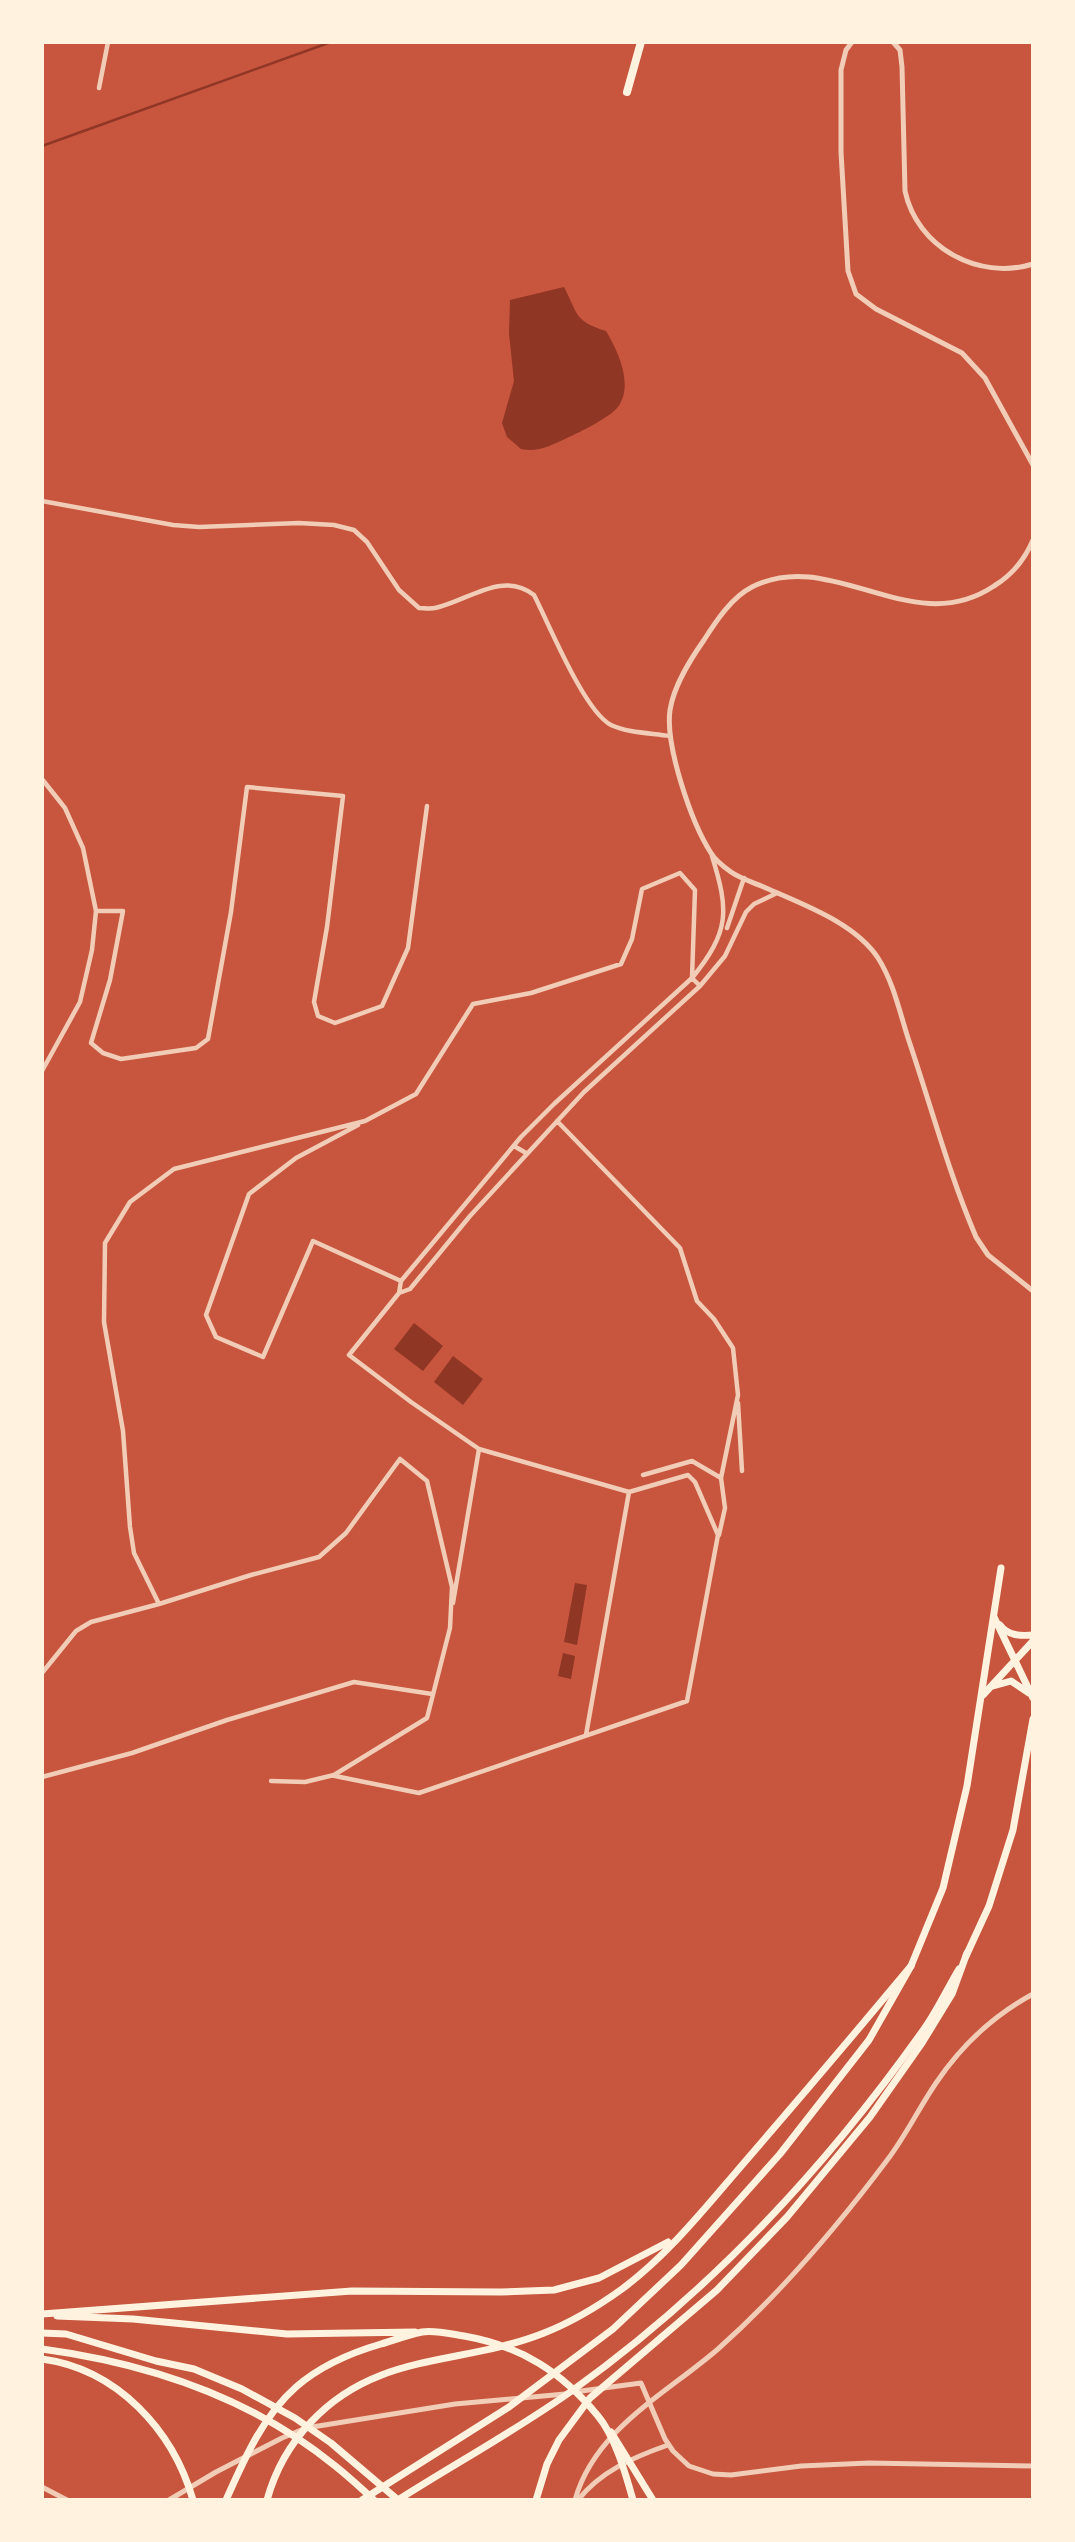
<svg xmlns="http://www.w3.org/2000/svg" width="1075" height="2542" font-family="Mulish,sans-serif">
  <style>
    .water { fill: #8f3625 }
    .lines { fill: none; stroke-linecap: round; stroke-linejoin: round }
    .stream { stroke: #8f3625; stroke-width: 2.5 }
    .minor { stroke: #f1ccb7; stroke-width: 4.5 }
    .tertiary { stroke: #f1ccb7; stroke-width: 5 }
    .primary { stroke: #fff3e0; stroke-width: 7 }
    .trunk { stroke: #fff3e0; stroke-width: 7 }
    .motorway { stroke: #fff3e0; stroke-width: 8 }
  </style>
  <rect width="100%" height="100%" fill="#c8553d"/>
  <path class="water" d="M564 287C578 314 574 321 606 331 618 351 634 385 618 407 609 418 580 432 567 438 552 445 537 453 521 449L507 437 502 423 514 381 509 334 510 300Z
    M414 1323 443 1346 423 1371 394 1349Z
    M453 1356 483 1379 463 1405 434 1382Z
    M575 1583 587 1585 577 1645 564 1642Z
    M563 1653 575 1656 571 1679 558 1676Z"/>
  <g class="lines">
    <path class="stream" d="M42 146 331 42"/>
    <path class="minor" d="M99 88 108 42
      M42 501 173 525 199 527 299 523 334 525 354 530 367 542 399 590 419 608C424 608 430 609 435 608 468 601 502 570 534 595 549 624 584 711 611 725 628 733 651 733 670 736
      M42 779 65 808 83 848 96 911 92 950 80 1002 42 1071
      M712 856C729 911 730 931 692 978L554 1104 521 1137 401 1281 399 1293 410 1289 470 1216 584 1092 700 986 725 956 746 912 754 904 777 893
      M96 911H123L110 980 91 1043 103 1053 121 1059 196 1048 208 1039 231 912 247 787 343 796 327 927 314 1002 318 1016 335 1023 382 1006 408 948 427 806
      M727 928 744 878
      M557 1121 680 1248 697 1301 714 1319 733 1348 738 1395 721 1478
      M358 1125 296 1158 249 1194 206 1315 216 1337 263 1357 313 1241 401 1281
      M514 1146 526 1153
      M738 1403 742 1471
      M643 1475 692 1461 721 1478 725 1508 719 1535
      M453 1603 479 1449
      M42 1673 76 1631 91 1622 159 1604
      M586 1735 629 1492
      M335 1776 419 1793 687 1701 718 1535 695 1482 688 1475 629 1492 479 1449 411 1402 349 1355 399 1293
      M42 1777 132 1753 227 1720 354 1682 432 1694
      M271 1781 305 1782 334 1775 427 1718 450 1628 452 1587 427 1481 400 1459 346 1533 319 1557 251 1575 159 1604 134 1553 130 1527 123 1431 104 1322 105 1243 130 1202 174 1169 365 1121 416 1094 473 1004 531 993 621 964 632 939 642 889 680 873 695 890 692 978 700 986"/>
    <path class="tertiary" d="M852 42 846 50 841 70V152L848 271 856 294 876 309 962 353 985 378 1033 465
      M893 42 900 50 902 67 905 191C917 247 978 281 1033 264
      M1033 540C1025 559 1012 575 994 586 912 641 832 546 752 587 732 597 716 621 704 640 690 660 674 685 670 710 665 745 691 822 711 853 715 860 724 867 731 872 741 879 755 883 766 888 804 905 855 923 878 958 894 983 900 1014 909 1041 931 1106 949 1174 976 1237L988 1255 1033 1291
      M574 2392 641 2383 665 2439 673 2451 689 2466 713 2474 731 2475 801 2466 869 2463 1033 2466
      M42 2487 67 2500
      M169 2500 216 2472 282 2438 306 2428 455 2404 565 2394
      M575 2500C595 2429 666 2394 718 2349 782 2292 837 2227 888 2159 906 2135 919 2108 936 2083 961 2046 994 2015 1033 1994
      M578 2500C601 2471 634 2457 668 2445"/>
    <path class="primary" d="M994 1617 1033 1698
      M1000 1625C1008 1636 1021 1636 1033 1635
      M993 1686 1011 1681 1029 1693
      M983 1695 1033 1641
      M966 1956 989 1906 1013 1830 1033 1719
      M362 2500 509 2407 613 2329 681 2265 780 2154 869 2040 911 1966 943 1888 967 1786 1001 1568
      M398 2500C456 2463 517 2430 573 2390 710 2292 827 2166 924 2029 937 2011 947 1989 959 1969"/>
    <path class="trunk" d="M42 2314 352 2291 501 2292 554 2290 599 2278 668 2242
      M57 2316 133 2319 287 2334 415 2332
      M42 2333 66 2334 156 2361 194 2369 242 2389 295 2418 331 2443 398 2500
      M42 2349C146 2363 250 2397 334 2465 348 2476 361 2488 374 2500
      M42 2359C117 2369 173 2430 193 2500
      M611 2432 653 2500
      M226 2500C244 2460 262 2417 296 2387 320 2366 350 2353 381 2344 394 2340 408 2335 422 2332 435 2330 451 2334 464 2336 521 2346 562 2372 598 2416 615 2436 626 2475 633 2500
      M267 2500C275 2471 290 2444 311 2422 377 2351 461 2366 544 2333 572 2322 597 2307 622 2289 668 2255 706 2207 743 2164 800 2098 856 2032 911 1966
      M536 2500 547 2464 559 2440 590 2398 717 2290 787 2217 870 2117 922 2043 952 1994 967 1953"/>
    <path class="motorway" d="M627 92 641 42"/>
  </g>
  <rect width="1075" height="2542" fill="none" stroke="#fff3e0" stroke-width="88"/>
</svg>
